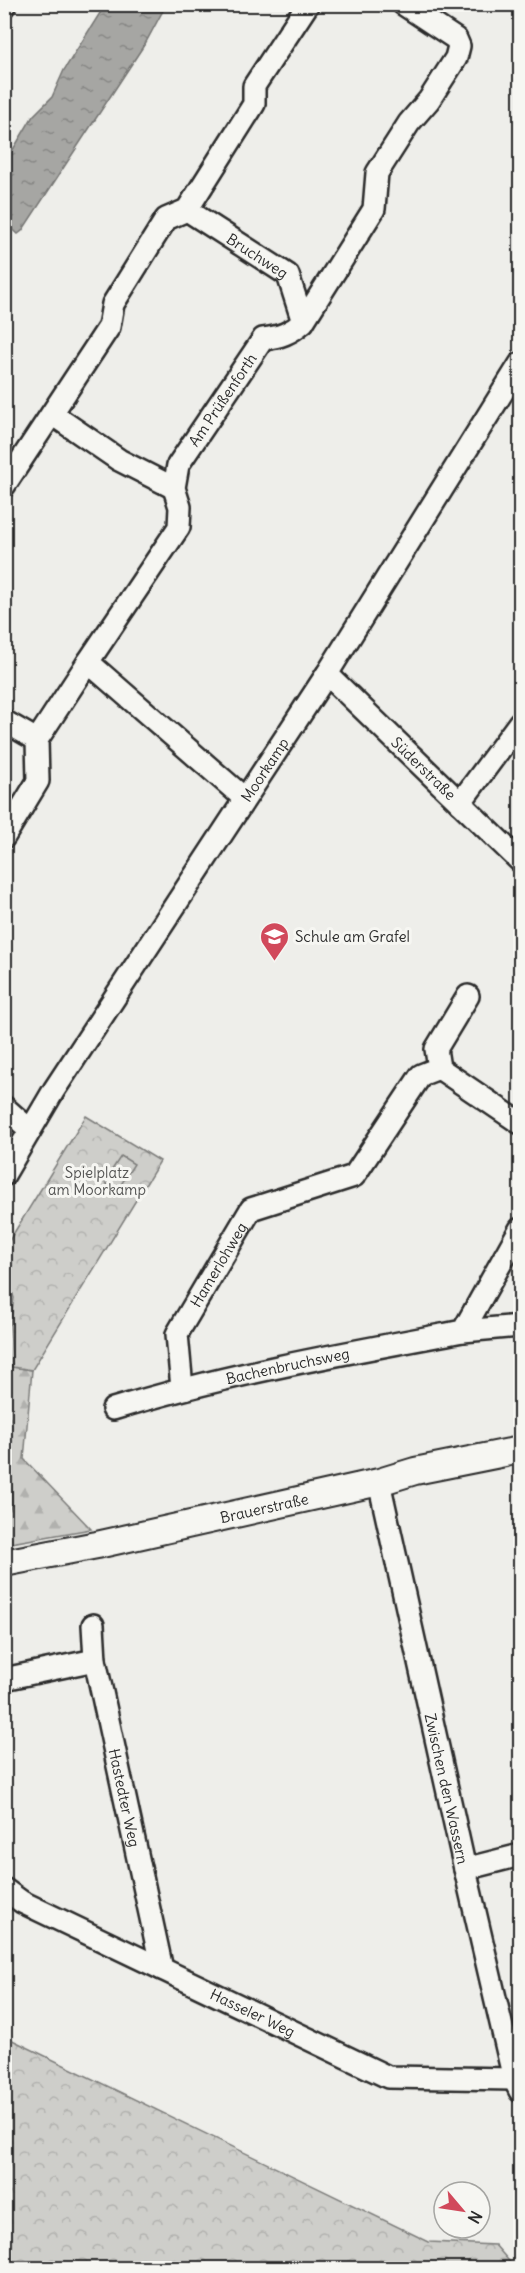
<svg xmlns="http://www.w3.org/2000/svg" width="525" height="2273" font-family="Delius,sans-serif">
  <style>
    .forest { fill: url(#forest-firs); stroke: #7c7c7a; stroke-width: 1.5 }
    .park { fill: url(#park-crowns); stroke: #7c7c7a; stroke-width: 1.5 }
    .pitch { fill: #cececa; stroke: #7c7c7a; stroke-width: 1.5 }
    .water { fill: url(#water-ripples); stroke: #757573; stroke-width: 1.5 }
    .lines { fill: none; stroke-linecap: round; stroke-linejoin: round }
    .minor-casing { stroke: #2b2b2b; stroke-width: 26 }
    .major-casing { stroke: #2b2b2b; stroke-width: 30 }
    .minor { stroke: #f6f6f2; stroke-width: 21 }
    .major { stroke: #f6f6f2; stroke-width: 26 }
    .labels { text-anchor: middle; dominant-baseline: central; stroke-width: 6; stroke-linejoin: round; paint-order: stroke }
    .street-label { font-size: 15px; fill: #2b2b2b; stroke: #f6f6f2 }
    .poi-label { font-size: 15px; fill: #2b2b2b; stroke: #f6f6f2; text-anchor: start }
    .park-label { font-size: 15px; fill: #545453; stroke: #f6f6f2 }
  </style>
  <defs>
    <pattern id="forest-firs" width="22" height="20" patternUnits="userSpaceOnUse" patternTransform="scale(1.5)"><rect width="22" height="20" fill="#cececa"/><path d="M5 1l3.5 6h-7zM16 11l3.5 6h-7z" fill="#b1b1ae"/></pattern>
    <pattern id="park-crowns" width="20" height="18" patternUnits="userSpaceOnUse" patternTransform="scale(1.5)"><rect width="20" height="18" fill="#cececa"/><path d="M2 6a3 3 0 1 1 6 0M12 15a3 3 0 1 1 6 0" fill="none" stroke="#b1b1ae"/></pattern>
    <pattern id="water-ripples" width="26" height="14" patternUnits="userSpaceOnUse" patternTransform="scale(1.5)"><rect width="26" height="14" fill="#a6a6a3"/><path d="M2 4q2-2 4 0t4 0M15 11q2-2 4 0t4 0" fill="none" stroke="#878785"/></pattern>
  </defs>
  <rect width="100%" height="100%" fill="#eeeeea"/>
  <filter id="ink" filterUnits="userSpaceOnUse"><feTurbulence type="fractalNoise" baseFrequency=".0167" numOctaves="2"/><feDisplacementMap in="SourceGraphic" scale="12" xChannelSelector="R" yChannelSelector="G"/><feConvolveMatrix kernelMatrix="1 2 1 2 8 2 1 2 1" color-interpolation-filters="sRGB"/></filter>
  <g filter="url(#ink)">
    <path class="forest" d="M4 1277 10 1299 6 1324 9 1366 32 1370 24 1459 91 1529 5 1544V1515L12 1504 11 1474 4 1466Z"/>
    <path class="park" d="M86 1116 160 1161 32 1370 12 1367 10 1323 14 1298 5 1269 4 1249Z
      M4 2036 429 2242 495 2245 515 2268H5Z"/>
    <path class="pitch" d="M121 1156 134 1164 117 1191 104 1182Z"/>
    <path class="water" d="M105 5H166L146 42 22 231 18 234 5 222V163L33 116 52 97 64 70Z"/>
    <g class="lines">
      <defs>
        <g id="minor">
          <path d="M4 6 5 4"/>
          <path id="s1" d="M187 210 288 275 303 322"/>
          <path d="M52 414 119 460 174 488"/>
          <path d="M4 486 109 327 113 304 166 219 187 210 254 104V86L308 4"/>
          <path id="s2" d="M327 674 520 861"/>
          <path d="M4 721 37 740"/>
          <path id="s3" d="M244 798 88 662 179 527 180 507 174 488 178 465 263 339C280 337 291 333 303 322L374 209 377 173 409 123 429 100 456 58 459 46 456 39 403 4"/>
          <path d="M460 803 520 722"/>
          <path d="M4 837 38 781 37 740 88 662"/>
          <path d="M439 1068 520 1123"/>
          <path d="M4 1107 30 1130"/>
          <path id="s4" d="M4 1175 54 1090 327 674 520 364"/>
          <path d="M463 1331 520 1326"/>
          <path id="s5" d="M182 1388 177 1334 251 1209 354 1176 421 1075 439 1068 436 1049 468 996"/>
          <path id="s6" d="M113 1409C227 1374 345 1353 463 1331L520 1229"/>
          <path id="s7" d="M379 1482 465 1869 514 2079 520 2091"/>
          <path id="s8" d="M93 1625 95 1660 162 1969"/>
          <path d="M4 1679 95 1660"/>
          <path d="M465 1869 520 1855"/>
          <path id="s9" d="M4 1889 22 1902 388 2077 514 2079"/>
        </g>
        <g id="major">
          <path id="s10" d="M4 1563 97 1545 379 1482 415 1471 520 1450"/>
        </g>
      </defs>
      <use href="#minor" class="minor-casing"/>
      <use href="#major" class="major-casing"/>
      <use href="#minor" class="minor"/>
      <use href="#major" class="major"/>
    </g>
  </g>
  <defs>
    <symbol id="school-pin" viewBox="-11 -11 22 30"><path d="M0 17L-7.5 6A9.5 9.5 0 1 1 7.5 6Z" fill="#d1495b" stroke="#f6f6f2"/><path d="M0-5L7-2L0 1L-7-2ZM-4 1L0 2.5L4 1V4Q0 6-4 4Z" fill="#fff"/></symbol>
  </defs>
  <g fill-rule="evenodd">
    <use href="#school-pin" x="258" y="920" width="33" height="45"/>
  </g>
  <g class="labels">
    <g class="street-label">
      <text stroke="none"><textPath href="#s1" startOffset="84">Bruchweg</textPath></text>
      <text stroke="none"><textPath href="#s3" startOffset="512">Am Prüßenforth</textPath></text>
      <text stroke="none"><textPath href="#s2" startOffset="135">Süderstraße</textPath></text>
      <text stroke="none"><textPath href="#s4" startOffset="482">Moorkamp</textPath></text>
      <text stroke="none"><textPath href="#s5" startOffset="135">Hamerlohweg</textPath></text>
      <text stroke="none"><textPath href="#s6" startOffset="180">Bachenbruchsweg</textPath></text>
      <text stroke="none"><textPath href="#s10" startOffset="266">Brauerstraße</textPath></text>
      <text stroke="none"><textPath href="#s7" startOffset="314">Zwischen den Wassern</textPath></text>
      <text stroke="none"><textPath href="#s8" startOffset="176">Hastedter Weg</textPath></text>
      <text stroke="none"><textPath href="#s9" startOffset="278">Hasseler Weg</textPath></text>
    </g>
    <g class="poi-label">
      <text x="295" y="936">Schule am Grafel</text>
    </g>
    <g class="park-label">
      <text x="97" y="1172">Spielplatz<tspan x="97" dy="17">am Moorkamp</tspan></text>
    </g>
  </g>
  <rect width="525" height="2273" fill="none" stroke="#f6f6f2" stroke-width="24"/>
  <rect x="12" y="12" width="501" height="2249" fill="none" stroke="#2b2b2b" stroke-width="2" filter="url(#ink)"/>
  <g transform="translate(462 2210) rotate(119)"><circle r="28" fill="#f6f6f2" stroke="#a5a5a2" stroke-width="1.5"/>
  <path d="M0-4.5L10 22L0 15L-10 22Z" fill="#d1495b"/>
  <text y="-9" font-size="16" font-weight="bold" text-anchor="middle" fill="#2b2b2b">N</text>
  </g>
</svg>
